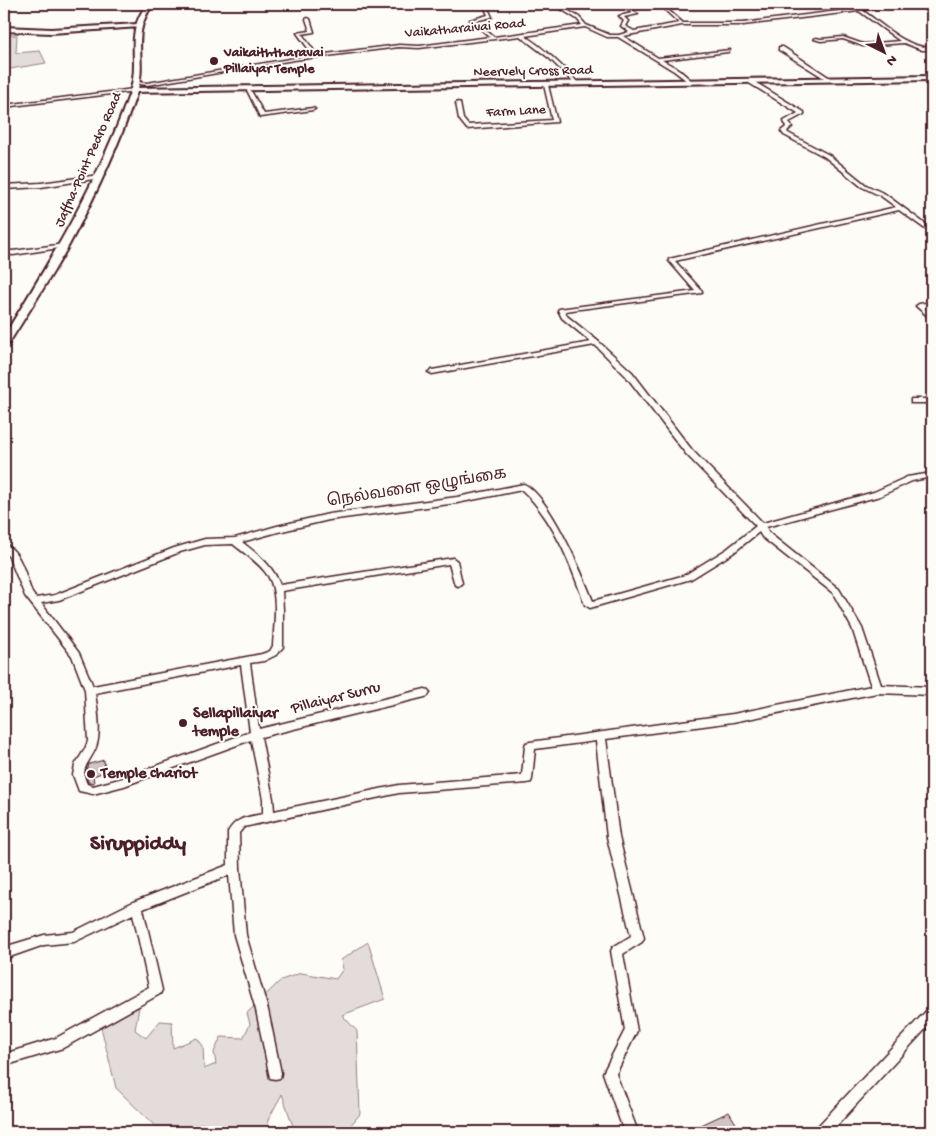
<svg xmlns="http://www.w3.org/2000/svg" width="936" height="1136" font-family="'Gochi Hand','Noto Sans Tamil',sans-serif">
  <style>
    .green { fill: #e3dcda; stroke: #967e82 }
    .building { fill: #d0c5c4; stroke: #4a1f2b }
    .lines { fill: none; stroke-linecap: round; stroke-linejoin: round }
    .street-casing { stroke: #4a1f2b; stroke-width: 3 }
    .secondary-casing { stroke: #4a1f2b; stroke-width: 4 }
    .primary-casing { stroke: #4a1f2b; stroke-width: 4 }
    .street { fill: #fdfcf7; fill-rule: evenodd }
    .secondary { fill: #fdfcf7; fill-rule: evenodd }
    .primary { fill: #fdfcf7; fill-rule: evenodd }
    .poi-dot { fill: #4a1f2b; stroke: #fdfcf7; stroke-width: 2 }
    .labels { text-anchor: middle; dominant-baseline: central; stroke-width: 4; stroke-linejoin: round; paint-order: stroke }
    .far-street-label { font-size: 14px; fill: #4a1f2b; stroke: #fdfcf7 }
    .far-poi-label { font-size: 14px; font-weight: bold; fill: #4a1f2b; stroke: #fdfcf7; text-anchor: start }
    .street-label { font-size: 16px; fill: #4a1f2b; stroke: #fdfcf7 }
    .poi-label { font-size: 16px; font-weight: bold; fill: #4a1f2b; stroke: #fdfcf7; text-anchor: start }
    .near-quarter-label { font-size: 22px; font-weight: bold; fill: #4a1f2b; stroke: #fdfcf7 }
  </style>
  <rect width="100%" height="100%" fill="#fdfcf7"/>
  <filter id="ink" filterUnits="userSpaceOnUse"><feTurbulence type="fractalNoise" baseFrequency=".02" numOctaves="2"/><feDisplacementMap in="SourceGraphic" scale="10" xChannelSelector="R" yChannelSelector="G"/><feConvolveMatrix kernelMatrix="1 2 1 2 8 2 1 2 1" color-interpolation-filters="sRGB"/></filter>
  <g filter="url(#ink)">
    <path class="green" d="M4 35H17L16 53 40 51 46 63 4 70Z
      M368 942 385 999 342 1015 357 1031 360 1114 345 1132H295L282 1094 268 1120 267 1132H204L203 1123C187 1130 175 1135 159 1130L116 1088 101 1027 139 1007 135 1030 146 1038 160 1021 172 1022 173 1048 197 1038 203 1046 204 1069 216 1064 214 1052 221 1037 243 1038 250 1024 247 1013 281 980 301 973 336 979 343 969 341 960Z"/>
    <path class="building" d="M104 760 105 772 93 776 94 783 88 782 86 773 89 764Z
      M729 1112 741 1132H686Z"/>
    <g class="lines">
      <defs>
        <path id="street" d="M483 4H505L487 6 492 17 475 21 494 37 582 25 577 19 553 4H557L579 17 586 25 610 35H619L629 32 621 26 624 21 619 16 632 13 626 9 627 7 638 14 624 17 628 21 625 26 634 31 679 23 666 11 667 9 683 23H743L894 4 892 5 862 10C884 25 904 47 932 48V50H922L904 43 863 46 843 39 821 41 814 39 816 38 821 39 843 37 863 44 900 41 859 11 743 25H682L623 36 658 58 730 50 728 52 662 60 678 69 693 82V83L691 84 674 71 618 37H607L585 27 525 36C545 49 562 65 578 83V85H576L549 58 520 36 419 48 399 47 294 60 147 85 134 83 136 82 147 83 313 55 297 33 310 31 306 19 308 18 310 19 314 32 302 34 317 55 399 45 419 46 490 37 470 20 488 15Z
          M928 13 932 14V17L928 15Z
          M779 47H783L833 80 829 81 779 50Z
          M749 81H753L804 112V114L789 122 792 127 787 131 788 133 829 155 866 185 885 194 932 229V234L899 210 675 261 702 291V293L565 311 567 316 599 342 632 372 692 450 763 523 874 492 907 477 932 473V477L912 481 880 496 766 527 769 533 839 589 862 628 881 685 932 687V695L877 693 733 722 606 739 619 837 644 938 642 942 623 954 637 1031 616 1074 638 1132H624L603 1073 625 1030 611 951 613 947 631 936 607 837 596 741 535 749 532 779 531 782 527 783 399 793 244 827 239 833 240 868 246 935 268 1010 281 1073 280 1078 275 1079 270 1078 269 1073 256 1010 234 935 229 875 143 909 162 990 160 994 63 1048 4 1066V1054L56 1038 149 987 133 914 74 942 44 945 4 959V947L44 935 73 932 133 902 228 865V832C236 817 248 817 263 814V799L251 740 124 786 93 794 79 791 73 775 75 765 85 749 88 741 85 690 72 656 25 596 9 557 4 552V544C21 550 26 578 32 593L36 598 55 595 174 548 205 539 235 538 277 526 329 514 457 497 524 484C549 495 583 575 593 601L685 575 727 549 756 526 686 454 626 376 595 345 432 374 428 372 432 370 591 342 562 318 558 310 559 309 695 291 669 261V259L896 207 881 196 862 187 825 157 784 135 781 131 786 127 784 121 798 113 749 83ZM522 490C554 520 571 565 585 605L590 608 691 579 733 553 759 532 762 537 833 593 852 628 871 686 733 714 530 742 526 743 525 746 522 775 399 785 274 811 273 799 261 737 425 697 428 696 430 693 428 690 425 689 259 729 250 663 264 661 276 655 283 647V610L282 591 449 564 455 585 458 586 462 583 457 561 453 558 280 585C273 565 257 554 242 542L278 532 329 520 457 503ZM233 544C245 554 260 563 268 576 279 594 274 626 273 646L270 651 262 654 93 686 79 653 41 603 59 600 180 552 205 545ZM241 665 250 732 123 778 93 786 87 784C78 767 93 760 97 744 101 730 97 707 95 693Z
          M546 84 548 85 557 122 467 129 459 119 456 103 458 102 460 103 463 119 468 125 552 120 544 85Z
          M246 88 250 89 264 114 313 108 315 109 313 110 260 117Z
          M134 89 136 90V91L4 107V105Z
          M99 175 101 176V178L41 187 4 189V185L41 183Z
          M64 244 67 246 66 247 13 255 4 254V250L13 251Z
          M932 302V306L924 307 932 315V320L916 306 919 304Z
          M911 399H932V403H911Z
          M932 1007V1022L831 1132H815L817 1127 928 1009Z"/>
        <path id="secondary" d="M138 24 140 27 51 33 4 31V27L51 29Z
          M932 76V80L134 92 131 90 134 88Z"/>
        <path id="primary" d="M147 4H153C129 37 148 59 137 92 119 145 95 197 69 245 50 279 29 311 9 343L4 346V336C52 258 100 179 130 92 141 59 123 36 147 4Z"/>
      </defs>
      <use href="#street" class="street-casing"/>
      <use href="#secondary" class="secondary-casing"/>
      <use href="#primary" class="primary-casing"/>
      <use href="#street" class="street"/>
      <use href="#secondary" class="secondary"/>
      <use href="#primary" class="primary"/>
    </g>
  </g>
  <g class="poi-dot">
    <circle cx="214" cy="61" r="5"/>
    <circle cx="183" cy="723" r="5"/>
    <circle cx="91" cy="774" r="5"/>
  </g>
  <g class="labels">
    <g class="far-street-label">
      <text transform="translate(465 29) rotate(-5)">Vaikatharaivai Road</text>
      <text transform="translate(533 72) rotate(-1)">Neervely Cross Road</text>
      <text transform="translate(516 112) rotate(-3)">Farm Lane</text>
      <text transform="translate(89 160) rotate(-66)">Jaffna-Point Pedro Road</text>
    </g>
    <g class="far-poi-label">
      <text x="224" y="53">Vaikaiththaravai<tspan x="224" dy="16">Pillaiyar Temple</tspan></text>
    </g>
    <g class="street-label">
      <text transform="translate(417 489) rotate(-9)">நெல்வளை ஒழுங்கை</text>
      <text transform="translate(336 699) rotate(-14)">Pillaiyar Surru</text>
    </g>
    <g class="poi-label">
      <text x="193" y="714">Sellapillaiyar<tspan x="193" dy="18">temple</tspan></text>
      <text x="101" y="774">Temple chariot</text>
    </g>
    <g class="near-quarter-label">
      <text x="138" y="845">Siruppiddy</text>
    </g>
  </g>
  <rect width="936" height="1136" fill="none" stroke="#fdfcf7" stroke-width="20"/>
  <rect x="10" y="10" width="916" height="1116" fill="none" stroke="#4a1f2b" stroke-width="2" filter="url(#ink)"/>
  <g transform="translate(884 52) rotate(138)" stroke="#fdfcf7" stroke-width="4" paint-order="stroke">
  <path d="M0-4L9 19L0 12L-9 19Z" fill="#4a1f2b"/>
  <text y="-8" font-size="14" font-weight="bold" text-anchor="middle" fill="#4a1f2b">N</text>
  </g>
</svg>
